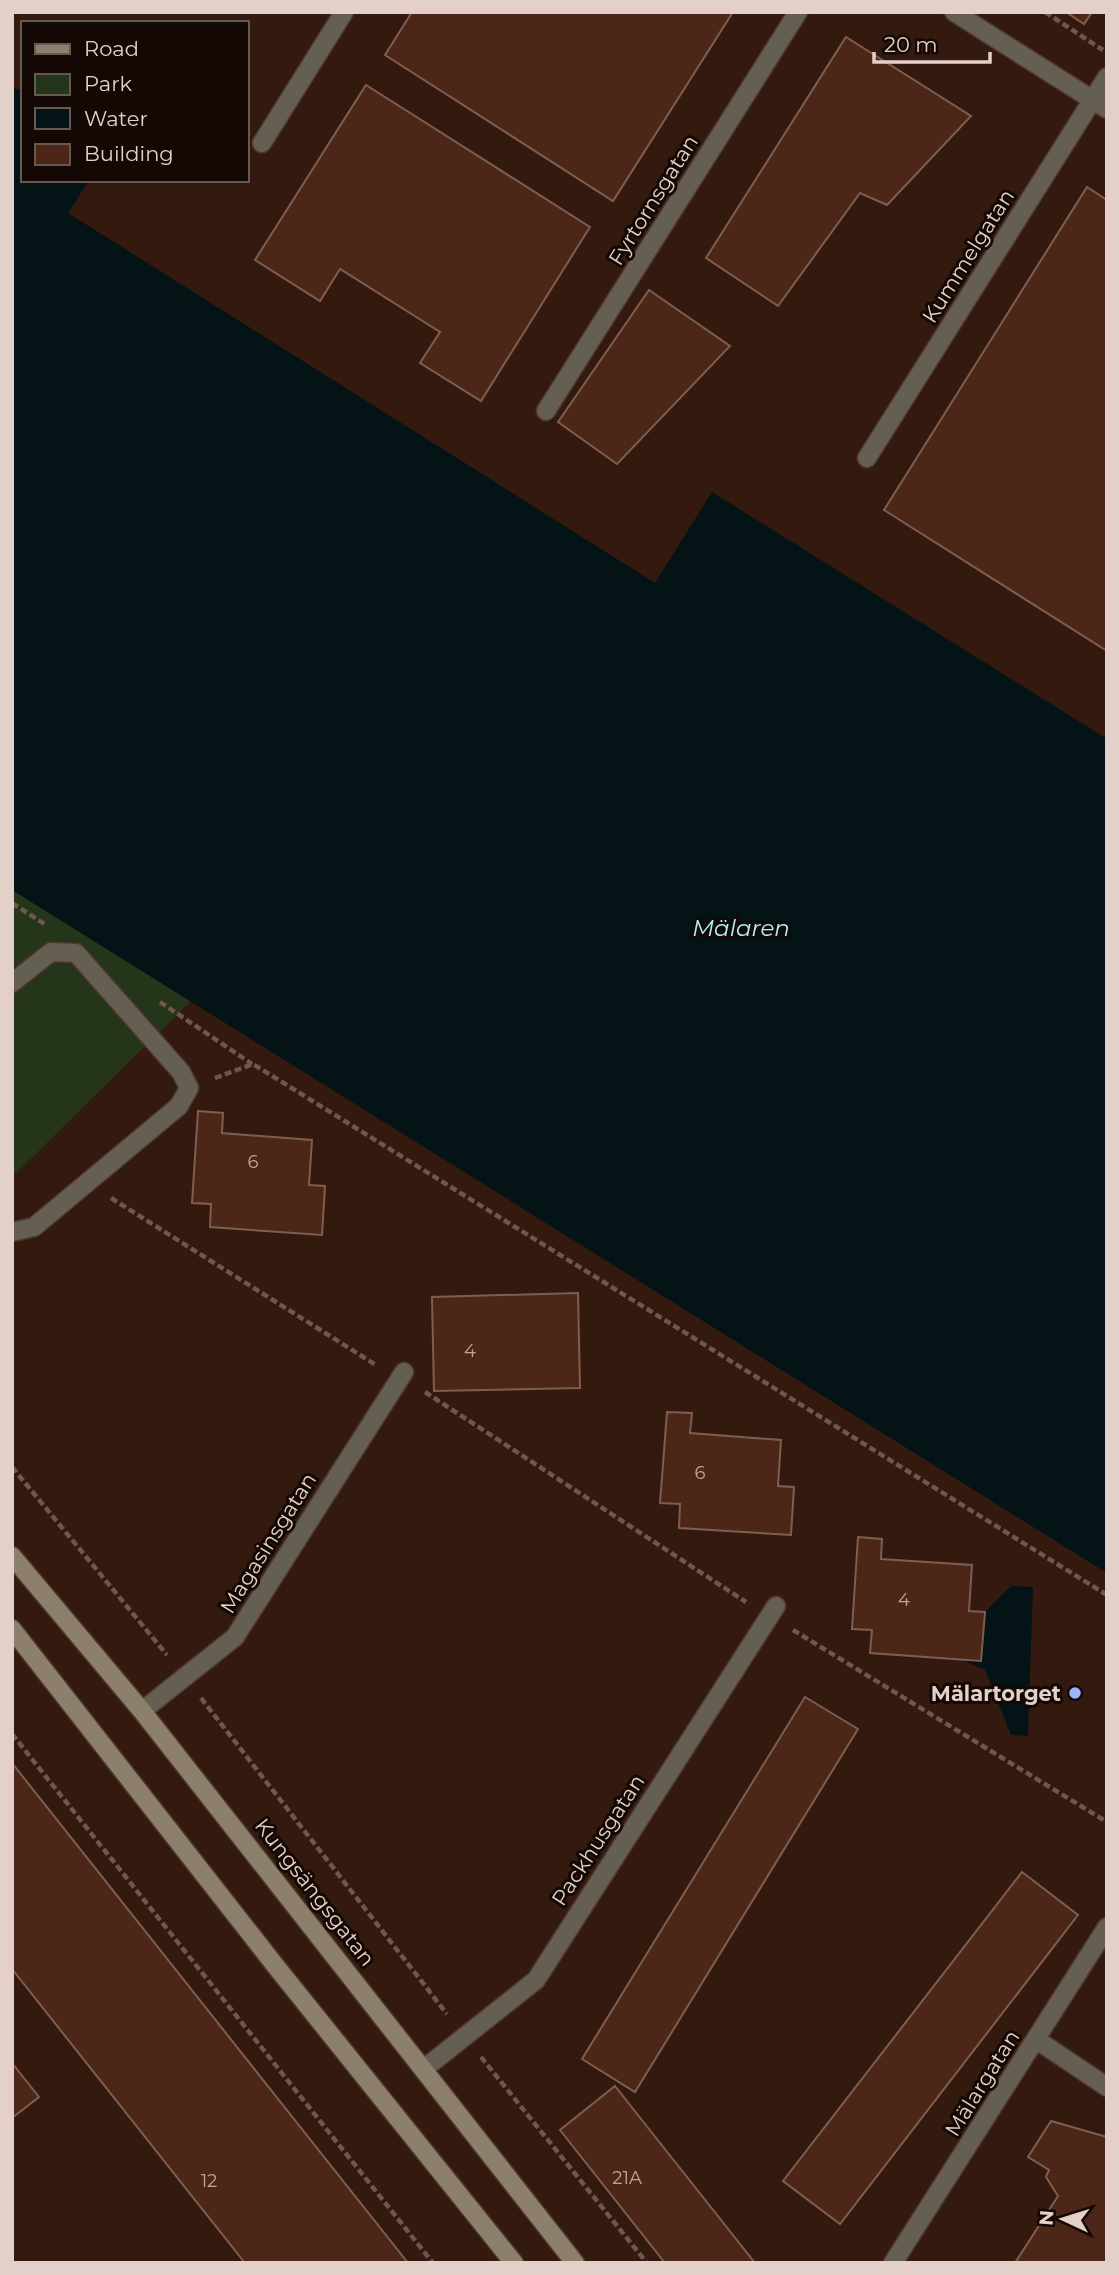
<svg xmlns="http://www.w3.org/2000/svg" width="1119" height="2275" font-family="Montserrat,sans-serif">
  <style>
    .green { fill: #25351a }
    .water { fill: #031316 }
    .building { fill: #4c2717; stroke: #7e5e51; stroke-width: 2 }
    .lines { fill: none; stroke-linecap: round; stroke-linejoin: round }
    .lane-casing { stroke: #50372c; stroke-width: 21 }
    .street-casing { stroke: #50372c; stroke-width: 21 }
    .secondary-casing { stroke: #50372c; stroke-width: 21 }
    .path { stroke: #6f574d; stroke-width: 4.5; stroke-dasharray: 7 3.5; stroke-linecap: butt }
    .lane { stroke: #655e52; stroke-width: 18 }
    .street { stroke: #655e52; stroke-width: 18 }
    .secondary { stroke: #8c806d; stroke-width: 18 }
    .poi-dot { fill: #9bb4fd; stroke: #130804; stroke-width: 2.5 }
    .labels { text-anchor: middle; dominant-baseline: central; stroke-width: 6; stroke-linejoin: round; paint-order: stroke }
    .number-label { font-size: 18px; fill: #bda69c }
    .street-label { font-size: 21px; fill: #e3d0c8; stroke: #130804 }
    .poi-label { font-size: 21px; font-weight: bold; fill: #e3d0c8; stroke: #130804; text-anchor: end }
    .water-label { font-size: 23px; font-style: italic; fill: #a9f1fe; stroke: #130804 }
  </style>
  <rect width="100%" height="100%" fill="#341a0e"/>
  <path class="green" d="M12 884 194 998 12 1177Z"/>
  <path class="water" d="M12 87 23 91V180H89L68 213 655 583 712 492 1107 739V1573L12 890Z
    M1011 1586 1033 1587 1028 1736 1011 1735 985 1670 960 1659 981 1661 985 1612Z"/>
  <path class="building" d="M412 12H733L613 201 385 55Z
    M1066 12H1092L1084 24Z
    M846 37 971 116 887 205 860 193 778 306 706 258Z
    M366 85 590 227 481 401 420 363 440 332 340 269 320 301 255 260Z
    M1087 187 1107 200V651L884 510Z
    M649 290 730 346 617 464 558 422Z
    M198 1111 223 1113 222 1133 312 1140 309 1185 325 1186 322 1235 210 1227 211 1204 192 1203Z
    M578 1293 580 1388 434 1391 432 1297Z
    M667 1412 692 1413 690 1433 781 1440 778 1486 794 1487 791 1535 679 1528 680 1504 660 1503Z
    M858 1537 882 1539 881 1559 972 1565 969 1611 985 1612 981 1661 870 1653 872 1630 852 1629Z
    M805 1697 858 1729 635 2092 582 2059Z
    M12 1763 408 2263H245L12 1969Z
    M1022 1872 1078 1915 840 2224 783 2181Z
    M12 2063 39 2097 12 2118Z
    M615 2086 755 2263H665L560 2130Z
    M1051 2121 1107 2137V2263H1015L1058 2196 1046 2177 1049 2170 1028 2157Z"/>
  <g class="lines">
    <defs>
      <path id="lane" d="M1037 2040 1107 2087"/>
      <path id="street" d="M954 12 1107 109
        M262 143 344 12
        M546 411 798 12
        M867 458 1107 77
        M12 983 51 952 76 953 181 1072 189 1088 179 1106 34 1227 12 1232
        M142 1711 235 1637 404 1372
        M425 2068 536 1980 776 1606
        M893 2263 1107 1927"/>
      <path id="secondary" d="M12 1556 142 1711 575 2263
        M12 1629 274 1964 514 2263"/>
    </defs>
    <use href="#lane" class="lane-casing"/>
    <use href="#street" class="street-casing"/>
    <use href="#secondary" class="secondary-casing"/>
    <path class="path" d="M1045 12 1103 50
      M12 903 46 925
      M160 1002 252 1064
      M215 1078 253 1064 1107 1595
      M111 1198 376 1365
      M425 1392 746 1602
      M12 1467 167 1655
      M793 1630 1107 1822
      M201 1698 447 2014
      M12 1734 433 2263
      M481 2057 647 2263"/>
    <use href="#lane" class="lane"/>
    <use href="#street" class="street"/>
    <use href="#secondary" class="secondary"/>
  </g>
  <circle class="poi-dot" cx="1075" cy="1693" r="7"/>
  <g class="labels">
    <g class="number-label">
      <text x="253" y="1162">6</text>
      <text x="470" y="1351">4</text>
      <text x="700" y="1473">6</text>
      <text x="904" y="1600">4</text>
      <text x="627" y="2178">21A</text>
      <text x="209" y="2181">12</text>
    </g>
    <g class="street-label">
      <text transform="translate(653 200) rotate(-58)">Fyrtornsgatan</text>
      <text transform="translate(968 256) rotate(-58)">Kummelgatan</text>
      <text transform="translate(268 1543) rotate(-58)">Magasinsgatan</text>
      <text transform="translate(598 1840) rotate(-57)">Packhusgatan</text>
      <text transform="translate(315 1892) rotate(52)">Kungsängsgatan</text>
      <text transform="translate(982 2083) rotate(-58)">Mälargatan</text>
    </g>
    <g class="poi-label">
      <text x="1061" y="1693">Mälartorget</text>
    </g>
    <g class="water-label">
      <text x="741" y="928">Mälaren</text>
    </g>
  </g>
  <rect width="1119" height="2275" fill="none" stroke="#e3d0c8" stroke-width="28"/>
  <rect x="21" y="21" width="228" height="161" fill="#130804" stroke="#665852" stroke-width="2"/>
  <rect x="35" y="44" width="35" height="10" fill="#8c806d" stroke="#665852" stroke-width="2"/>
  <text x="84" y="56" font-size="21" fill="#e3d0c8">Road</text>
  <rect x="35" y="74" width="35" height="21" fill="#25351a" stroke="#665852" stroke-width="2"/>
  <text x="84" y="91" font-size="21" fill="#e3d0c8">Park</text>
  <rect x="35" y="108" width="35" height="21" fill="#031316" stroke="#665852" stroke-width="2"/>
  <text x="84" y="126" font-size="21" fill="#e3d0c8">Water</text>
  <rect x="35" y="144" width="35" height="21" fill="#4c2717" stroke="#665852" stroke-width="2"/>
  <text x="84" y="161" font-size="21" fill="#e3d0c8">Building</text>
  <g transform="translate(1063 2219) rotate(274)" stroke="#130804" stroke-width="5" paint-order="stroke">
  <path d="M0-5L12 26L0 18L-12 26Z" fill="#e3d0c8"/>
  <text y="-10" font-size="19" font-weight="bold" text-anchor="middle" fill="#e3d0c8">N</text>
  </g>
  <path d="M874 52v10h116v-10" fill="none" stroke="#e3d0c8" stroke-width="3.5"/>
  <text x="884" y="52" font-size="21" fill="#e3d0c8" stroke="#130804" stroke-width="5" paint-order="stroke">20 m</text>
</svg>
